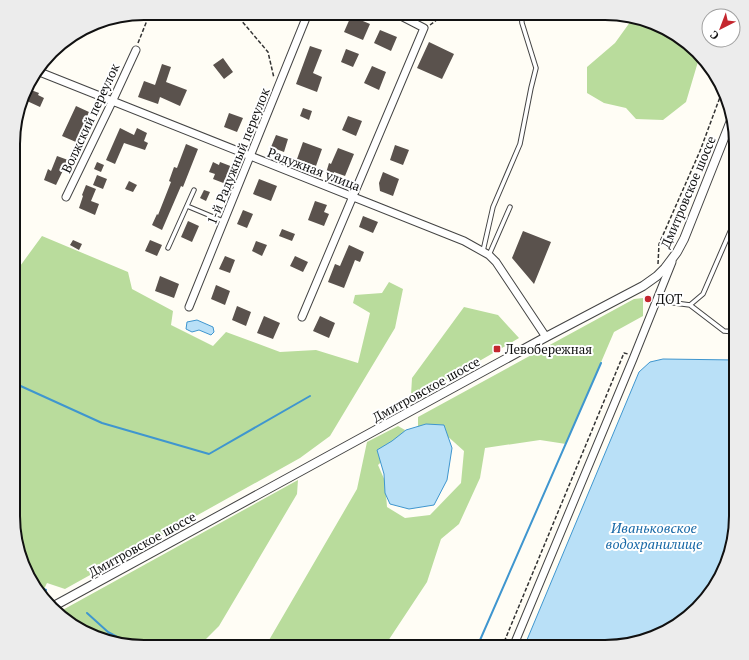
<svg xmlns="http://www.w3.org/2000/svg" width="749" height="660" font-family="'PT Serif',serif">
  <style>
    .forest { fill: #b9dc9c }
    .water { fill: #b9e0f7; stroke: #3f96cf }
    .lines { fill: none; stroke-linecap: round; stroke-linejoin: round }
    .stream { stroke: #3f96cf; stroke-width: 2 }
    .building { fill: #5a524d }
    .service-casing { stroke: #444; stroke-width: 5.5 }
    .minor-casing { stroke: #444; stroke-width: 9 }
    .tertiary-casing { stroke: #444; stroke-width: 10 }
    .path { stroke: #333; stroke-width: 1.5; stroke-dasharray: 4 2; stroke-linecap: butt }
    .service { stroke: #fff; stroke-width: 3.5 }
    .minor { stroke: #fff; stroke-width: 7 }
    .tertiary { stroke: #fff; stroke-width: 8 }
    .poi-dot { fill: #c4262e; stroke: #fff; stroke-width: 1.5 }
    .labels { text-anchor: middle; dominant-baseline: central; stroke-width: 4; stroke-linejoin: round; paint-order: stroke }
    .street-label { font-size: 13px; fill: #111; stroke: #fff }
    .poi-label { font-size: 13px; fill: #111; stroke: #fff; text-anchor: start }
    .water-label { font-size: 14px; font-style: italic; fill: #1768a6; stroke: #fff }
    .rim { fill: none; stroke: #111; stroke-width: 2 }
  </style>
  <rect width="100%" height="100%" fill="#fffdf5"/>
  <path class="forest" d="M633 18 663 26 700 55 686 102 663 120 636 119 626 108 604 103 587 93V67L615 43Z
    M42 236 128 272 132 289 173 311 171 325 213 346 226 332 280 352 316 350 358 363 370 313 353 303 355 295 382 293 389 282 403 289 395 328 330 436 300 458 65 589 47 583 41 595 23 566 13 524 15 273Z
    M643 298V316L614 332 566 444 540 440 485 448 480 478 459 524 441 539 427 582 384 647H265L357 489 367 442 398 426 405 430 398 446 378 465 385 481 387 507 405 518 430 515 461 483 464 451 435 425 418 428V417L634 299Z
    M464 307 498 315 519 338 419 396 411 395 412 378Z
    M298 480 297 494 219 626 198 647H144L94 637 59 612Z"/>
  <path class="water" d="M197 320 213 327 214 332 211 335 199 330 192 332 186 329 187 322Z
    M663 359 736 360V516L726 566 692 614 655 637 613 647H524L639 372 650 362Z
    M426 424 444 425 452 448 447 480 434 505 409 509 390 504 385 493 384 474 377 450 392 441 406 430Z"/>
  <g class="lines">
    <path class="stream" d="M14 383 102 423 209 454 310 396
      M35 585 46 590
      M87 613 108 632 130 644
      M210 647 212 643 225 640 237 647
      M477 647 601 363"/>
  </g>
  <path class="building" d="M351 16 370 24 363 40 344 32Z
    M380 30 397 37 391 51 374 43Z
    M429 42 454 54 442 79 417 68Z
    M310 46 322 50 313 73 322 77 317 92 296 84Z
    M346 49 359 54 353 67 341 62Z
    M223 58 233 72 224 79 213 65Z
    M162 64 171 67 166 82 187 90 180 106 160 97 158 104 138 97 144 81 155 85Z
    M372 66 386 72 379 90 364 83Z
    M31 90 39 93 38 95 44 98 40 107 27 101Z
    M76 106 89 112 76 142 62 136Z
    M303 108 312 111 309 120 300 116Z
    M229 113 243 118 237 132 224 127Z
    M348 116 362 121 356 136 342 130Z
    M120 128 134 135 137 128 147 133 144 141 148 143 145 150 124 143 115 164 106 160Z
    M276 135 288 139 284 152 271 147Z
    M303 142 322 149 316 166 297 159Z
    M186 144 198 149 183 187 181 186 162 230 152 225 157 214 158 215 171 182 169 181 174 167 177 168Z
    M395 145 409 150 403 165 390 160Z
    M338 148 354 154 345 176 334 172 333 176 326 173 329 163 331 164Z
    M57 156 68 160 56 185 44 180 48 169 51 171Z
    M97 162 104 165 101 172 94 169Z
    M213 162 219 165 220 162 233 167 226 184 213 179 215 174 209 172Z
    M383 172 399 179 393 196 380 191 379 183Z
    M97 175 107 179 103 189 93 185Z
    M259 179 277 186 271 201 253 194Z
    M129 181 137 185 133 192 125 189Z
    M86 185 96 189 91 201 99 204 95 215 79 208 83 196 82 195Z
    M204 190 210 192 206 201 200 198Z
    M315 201 327 205 324 212 329 214 324 226 308 220Z
    M243 210 253 214 247 228 237 224Z
    M363 216 378 222 373 233 359 227Z
    M188 221 199 226 192 242 181 237Z
    M282 229 295 234 292 241 279 236Z
    M523 231 551 242 534 284 512 258Z
    M73 240 82 244 79 250 70 245Z
    M150 240 162 245 157 256 145 251Z
    M256 241 267 245 262 256 252 251Z
    M349 245 364 252 360 262 355 260 344 288 328 282 335 264 340 266Z
    M225 256 235 260 230 273 219 269Z
    M295 256 308 262 303 272 290 266Z
    M160 276 179 284 174 298 155 291Z
    M216 285 230 291 225 305 211 299Z
    M237 306 251 312 246 326 232 320Z
    M264 316 280 323 273 339 257 333Z
    M320 316 335 323 329 338 313 331Z"/>
  <g class="lines">
    <defs>
      <path id="service" d="M187 206 223 221
        M168 248 194 190
        M483 251 493 207 520 144 531 88 536 68 522 23 521 13
        M489 255 510 207
        M658 297 667 302 690 305 703 294 736 218
        M690 305 724 331 736 332"/>
      <path id="minor" d="M37 71 464 241 489 255 496 262 546 337
        M66 197 112 102 136 50
        M189 307 308 13
        M302 317 424 28 395 13
        M513 647 633 359 672 262"/>
      <path id="tertiary" d="M52 607 546 337 643 286 657 276 665 268 677 252 684 239 732 118"/>
    </defs>
    <use href="#service" class="service-casing"/>
    <use href="#minor" class="minor-casing"/>
    <use href="#tertiary" class="tertiary-casing"/>
    <path class="path" d="M235 13 268 52 274 78
      M430 25 438 19 441 13
      M138 43 150 13
      M658 264 659 244 700 151 723 89
      M502 647 624 353 628 354"/>
    <use href="#service" class="service"/>
    <use href="#minor" class="minor"/>
    <use href="#tertiary" class="tertiary"/>
  </g>
  <g class="poi-dot">
    <circle cx="648" cy="299" r="4"/>
    <rect x="493" y="345" width="8" height="8" rx="2"/>
  </g>
  <g class="labels">
    <g class="street-label">
      <text transform="translate(90 118) rotate(-65)">Волжский переулок</text>
      <text transform="translate(238 156) rotate(-68)">1-й Радужный переулок</text>
      <text transform="translate(314 169) rotate(21)">Радужная улица</text>
      <text transform="translate(688 192) rotate(-67)">Дмитровское шоссе</text>
      <text transform="translate(426 389) rotate(-29)">Дмитровское шоссе</text>
      <text transform="translate(142 544) rotate(-29)">Дмитровское шоссе</text>
    </g>
    <g class="poi-label">
      <text x="656" y="299">ДОТ</text>
      <text x="505" y="349">Левобережная</text>
    </g>
    <g class="water-label">
      <text x="654" y="527">Иваньковское<tspan x="654" dy="16">водохранилище</tspan></text>
    </g>
  </g>
  <path d="M0 0H749V660H0ZM144 20H605A124 124 0 0 1 729 144V516A124 124 0 0 1 605 640H144A124 124 0 0 1 20 516V144A124 124 0 0 1 144 20Z" fill="#ececec" fill-rule="evenodd"/>
  <path class="rim" d="M144 20H605A124 124 0 0 1 729 144V516A124 124 0 0 1 605 640H144A124 124 0 0 1 20 516V144A124 124 0 0 1 144 20Z"/>
  <g transform="translate(721 28) rotate(222)"><circle r="19" fill="#ffffff" stroke="#a0a0a0"/>
  <path d="M0-3L7 15L0 10L-7 15Z" fill="#c4262e"/>
  <text y="-6" font-size="11" font-weight="bold" text-anchor="middle" fill="#111111">С</text>
  </g>
</svg>
